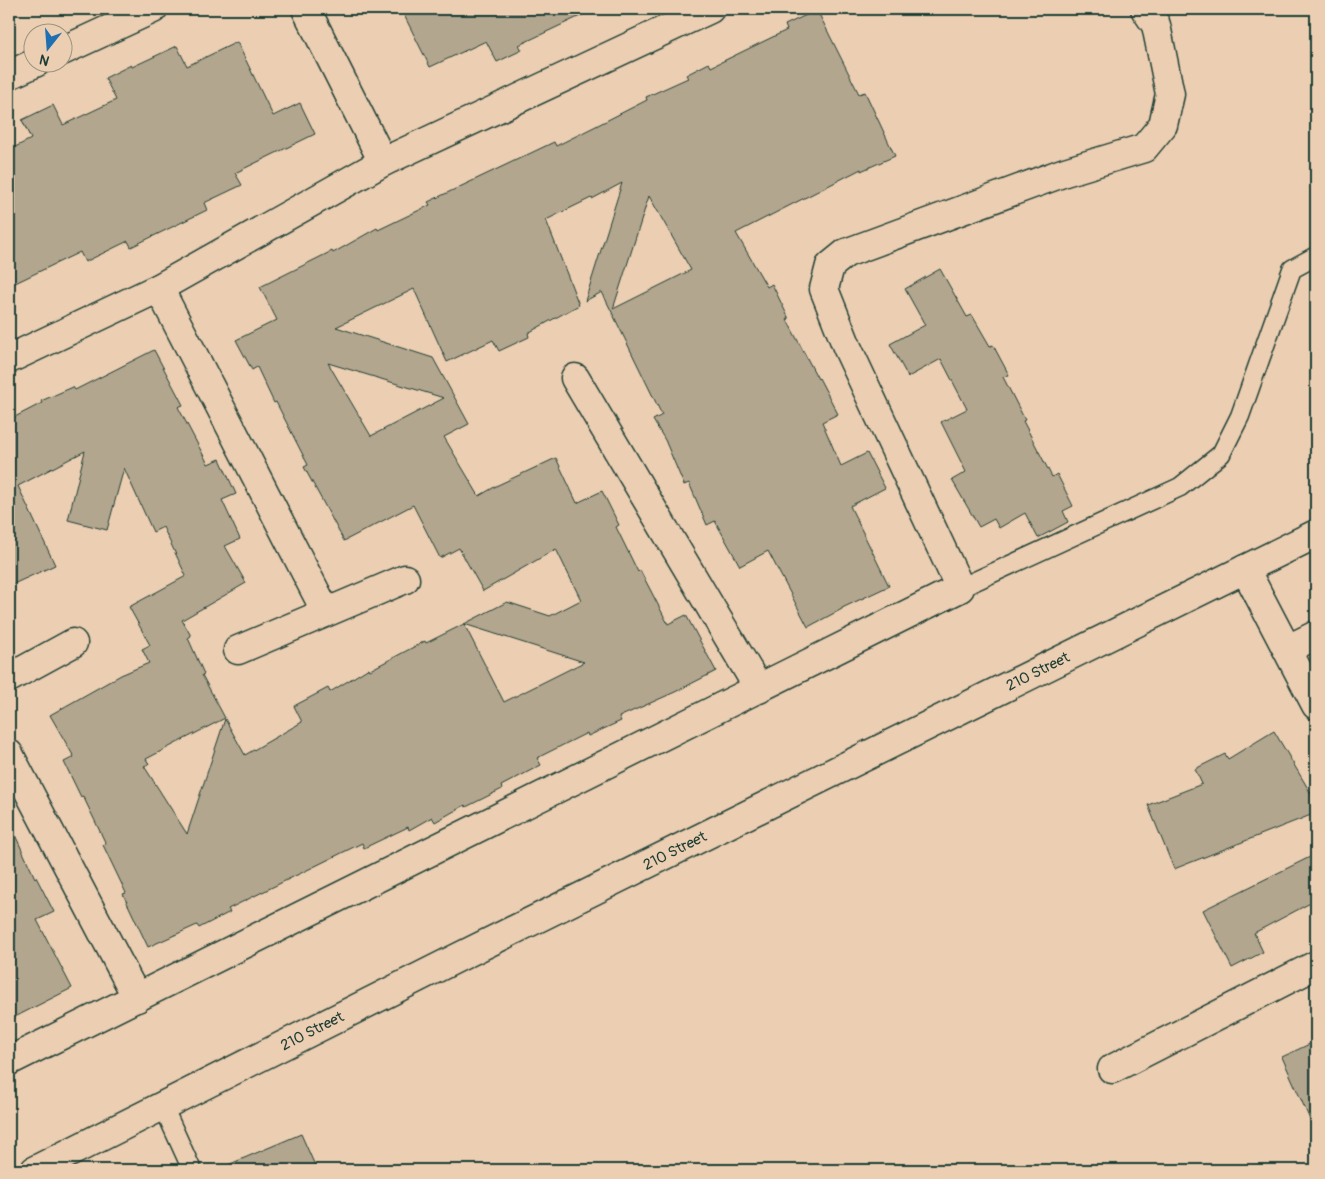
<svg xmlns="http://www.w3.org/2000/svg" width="1325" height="1179" font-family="Pangolin,sans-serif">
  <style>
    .building { fill: #b3a68f; stroke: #1f3d34; fill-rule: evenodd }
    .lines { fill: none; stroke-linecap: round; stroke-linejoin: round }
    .service-casing { stroke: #1f3d34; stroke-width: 21 }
    .minor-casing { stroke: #1f3d34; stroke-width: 31 }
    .service { stroke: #eccfb2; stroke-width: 18 }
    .minor { stroke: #eccfb2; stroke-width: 28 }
    .labels { text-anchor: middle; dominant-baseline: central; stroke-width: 4; stroke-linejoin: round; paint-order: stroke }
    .street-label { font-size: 15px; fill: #1f3d34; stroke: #eccfb2 }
  </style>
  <rect width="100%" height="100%" fill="#eccfb2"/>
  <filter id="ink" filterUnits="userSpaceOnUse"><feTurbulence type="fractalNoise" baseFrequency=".02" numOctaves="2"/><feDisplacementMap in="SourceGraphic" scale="10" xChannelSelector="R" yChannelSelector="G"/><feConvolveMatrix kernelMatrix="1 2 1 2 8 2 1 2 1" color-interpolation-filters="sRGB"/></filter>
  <g filter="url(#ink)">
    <path class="building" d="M401 9H595L519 45 522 50 497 62 486 41 430 67Z
      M817 10 859 94 865 92 895 156 861 171V169L736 233 767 287 772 284 789 319 787 320 818 379 819 378 838 414 822 422 841 466 867 453 885 488 850 506 889 586 842 608V609L808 627 768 551 740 566 715 521 707 525 689 483 684 485 665 440 653 420 662 415 602 292 585 301 622 183 592 199 591 198 546 220 579 305 528 333 529 337 499 351 493 340 447 362 414 289 336 327 433 358 469 424 444 437 479 496 498 485 556 458 577 503 602 491 619 525 616 527 638 572 640 570 668 624 686 615 716 671 675 692 619 717 621 721 588 736 587 733 537 758 541 765 501 786 502 789 466 807 465 805 435 822 432 817 409 830 408 827 364 848 362 843 228 909 230 912 199 928 197 925 148 947 123 894 126 893 103 845 106 844 83 796 81 797 64 762 74 757 50 715 121 675 149 663 142 649 150 645 129 607 186 576 163 527 153 532 124 468 107 530 68 520 85 451 18 486 55 565 9 586V420L42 403 41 401 73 387 75 390 154 350 183 405 178 407 208 464 220 459 236 494 222 500 240 539 225 546 246 583 182 620 191 636 188 638 204 674 202 675 225 718 146 759 149 764 144 766 187 834 225 719 245 755 302 722 294 706 328 688 330 692 369 668 370 670 425 641 426 643 464 624 504 702 584 662 464 624 507 602 550 616 581 600 556 549 483 591 459 548 440 558 413 505 344 541 304 467 308 465 276 402 274 403 257 367 252 370 236 340 277 320 260 287 332 251 333 253 377 228 378 230 430 205 428 202 554 142 556 146 596 126 647 100 646 97 688 78 686 75 709 63 711 67 787 30 785 25ZM649 196 691 270 613 309ZM328 363 444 398 371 436Z
      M237 42 273 116 300 103 315 134 235 173 242 185 204 203 207 210 131 247 128 241 85 262 80 252 9 286V150L31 139 22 120 53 105 63 125 116 100 105 78 131 65 132 67 177 46 187 66Z
      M940 269 967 317 972 315 990 346 993 345 1009 375 1003 377 1025 420 1023 421 1052 477 1057 474 1073 506 1063 511 1068 522 1038 538 1025 513 999 528 994 519 979 527 952 480 966 472 941 422 967 409 941 359 908 377 890 344 925 325 905 289Z
      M1274 731 1316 802V813L1174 869 1148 805 1202 784 1195 769 1225 754 1228 759Z
      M9 822 35 878 36 877 54 912 37 920 72 988 9 1020Z
      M1316 854V900L1254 933 1263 952 1232 968 1203 910Z
      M1316 1041V1133L1282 1057Z
      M301 1134 317 1170H216Z"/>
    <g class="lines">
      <defs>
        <path id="service" d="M960 588 1180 487 1221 454 1240 416 1292 269 1316 256
          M163 1106 192 1170"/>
        <g id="minor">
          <path d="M306 9 383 162"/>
          <path d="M62 51 153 9"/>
          <path d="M9 75 37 62"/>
          <path d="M159 288 326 612"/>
          <path d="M9 359 159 288 383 162 710 9"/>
          <path d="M575 378 759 689"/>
          <path d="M1245 569 1316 705"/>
          <path d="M1288 649 1316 635"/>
          <path d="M238 650 405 579"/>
          <path d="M9 678 73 643"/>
          <path d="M9 754 137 998"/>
          <path d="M9 1061 960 588 847 347 824 289 830 266 846 253 1065 172 1144 148 1163 125 1170 94 1156 25 1145 9"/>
          <path d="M1112 1069 1316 965"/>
          <path id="s1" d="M35 1170 455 959 1316 534"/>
        </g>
      </defs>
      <use href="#service" class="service-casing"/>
      <use href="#minor" class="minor-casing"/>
      <use href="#service" class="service"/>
      <use href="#minor" class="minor"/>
    </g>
  </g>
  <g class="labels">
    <g class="street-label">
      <text stroke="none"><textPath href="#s1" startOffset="1120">210 Street</textPath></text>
      <text stroke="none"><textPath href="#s1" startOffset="715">210 Street</textPath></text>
      <text stroke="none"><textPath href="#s1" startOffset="310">210 Street</textPath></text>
    </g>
  </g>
  <rect width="1325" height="1179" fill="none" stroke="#eccfb2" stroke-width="30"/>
  <rect x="15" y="15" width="1295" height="1149" fill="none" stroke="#1f3d34" stroke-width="2" filter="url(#ink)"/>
  <g transform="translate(48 48) rotate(197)"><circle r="24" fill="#eccfb2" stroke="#9a9580"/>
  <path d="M0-4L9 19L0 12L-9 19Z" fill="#1f6fb2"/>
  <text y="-8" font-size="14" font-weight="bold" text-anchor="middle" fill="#1f3d34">N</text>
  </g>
</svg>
